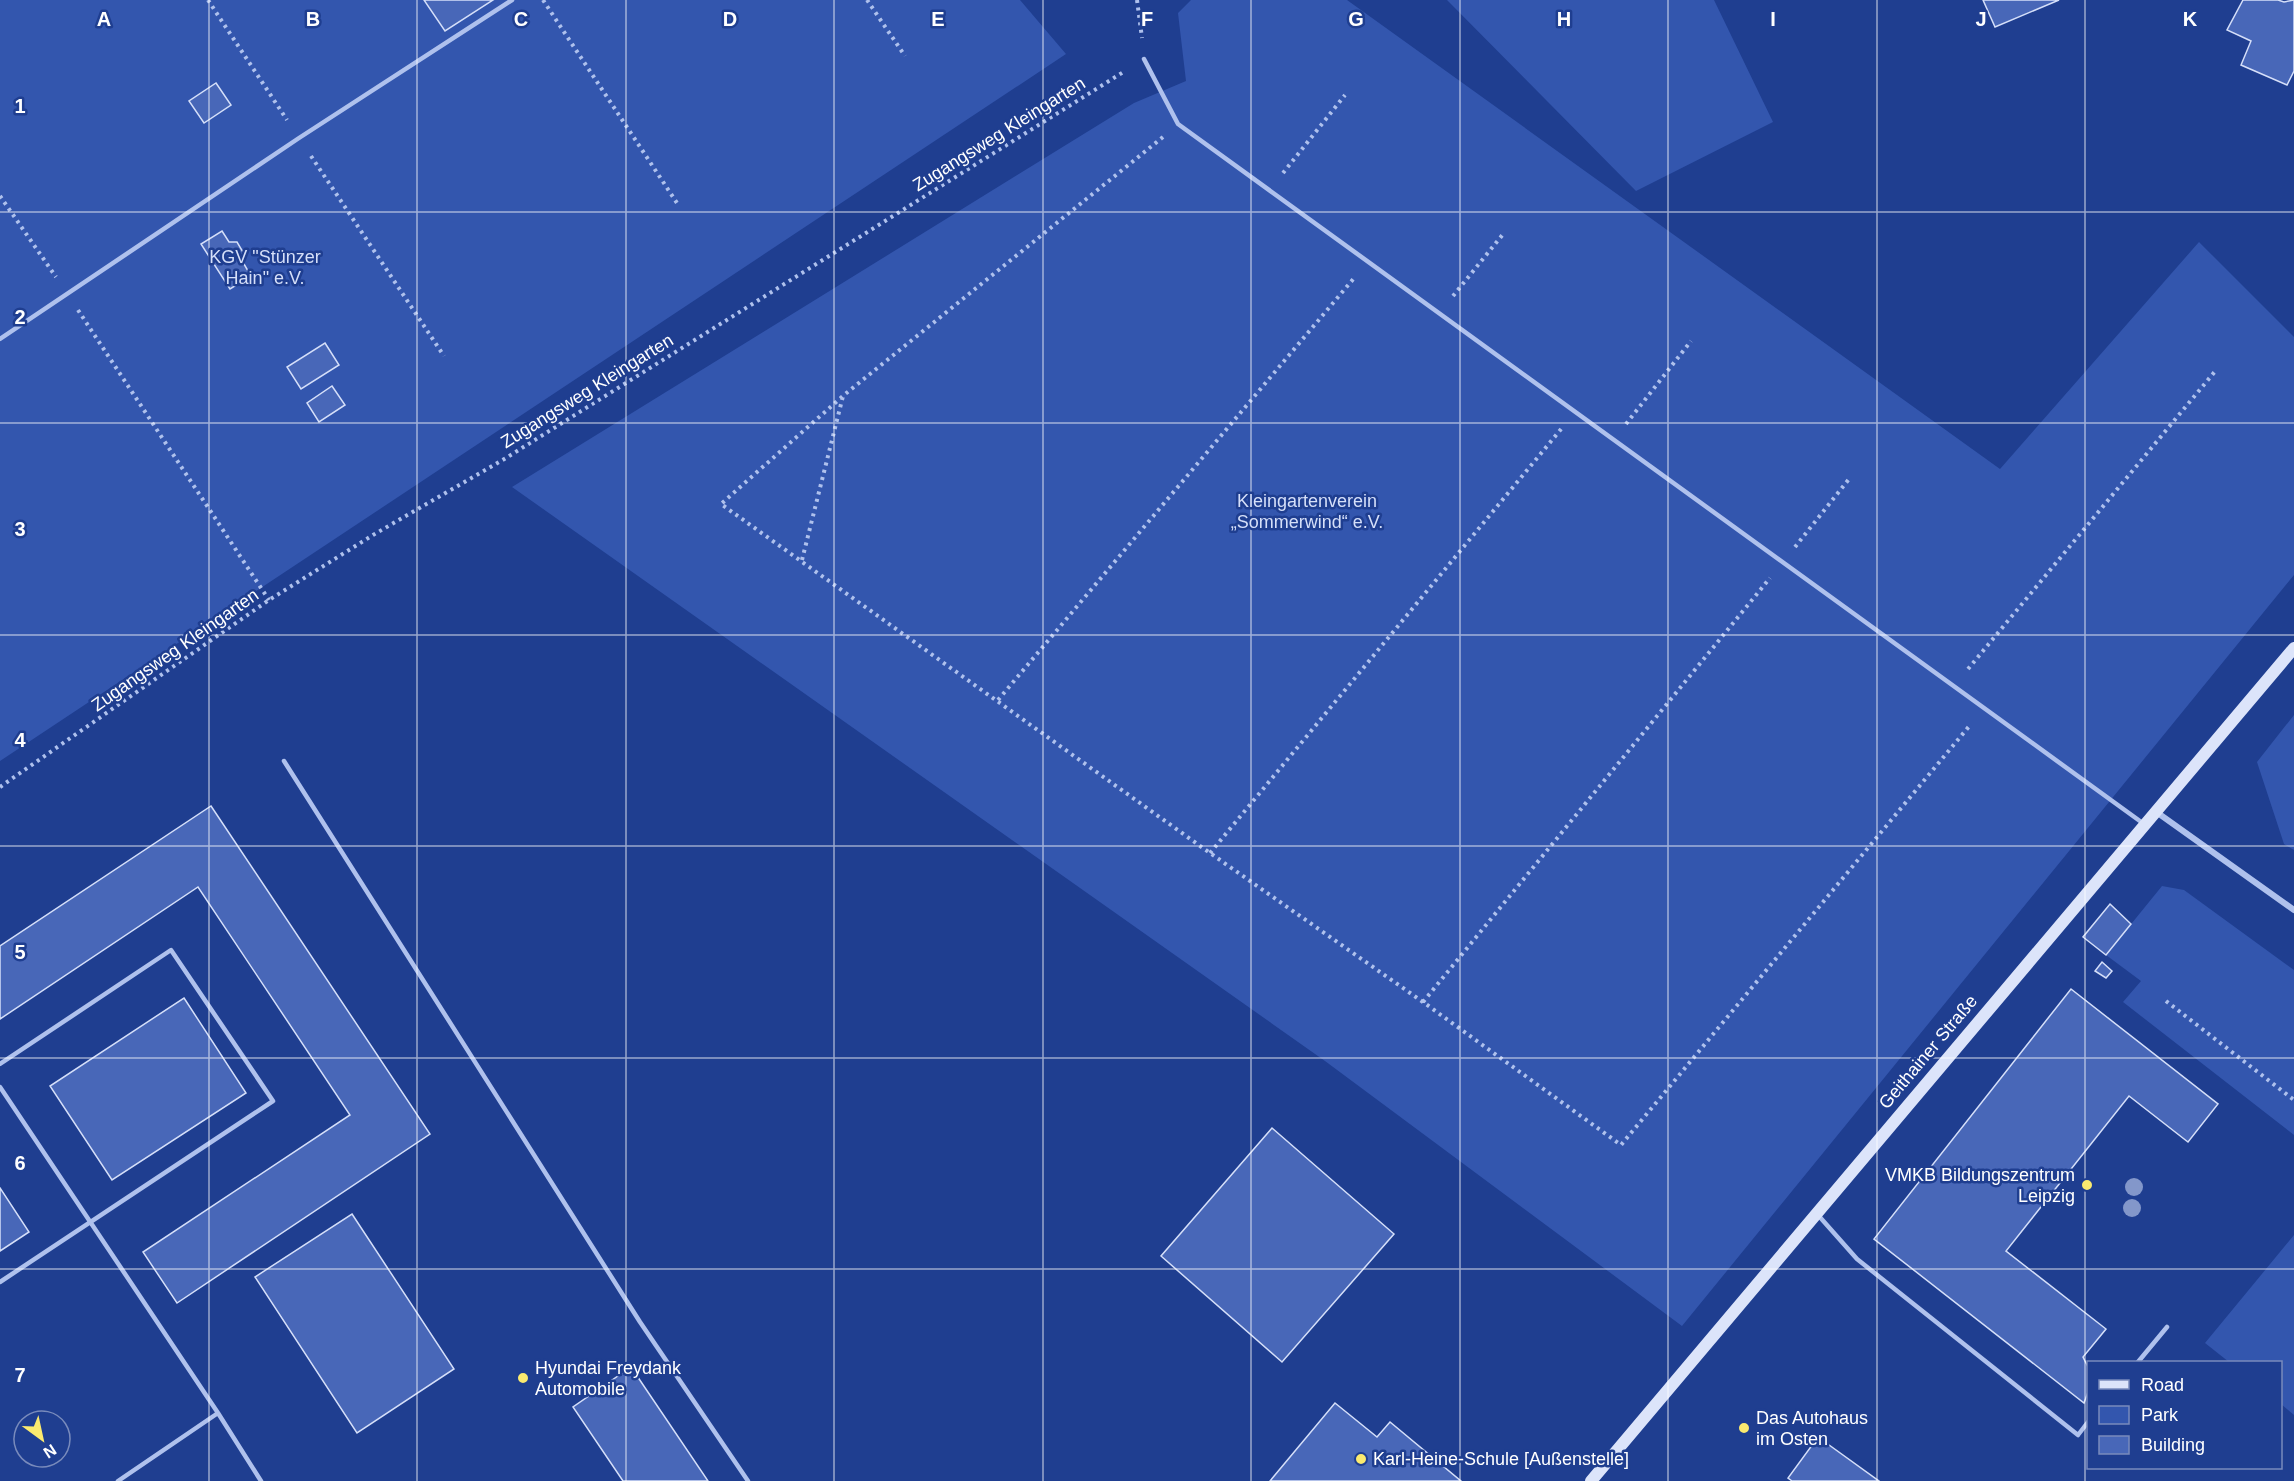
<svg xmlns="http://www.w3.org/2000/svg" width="2294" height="1481" font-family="Helvetica,sans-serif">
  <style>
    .green { fill: #3356ae }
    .building { fill: #4867b8; stroke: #d5dff9; stroke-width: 1.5 }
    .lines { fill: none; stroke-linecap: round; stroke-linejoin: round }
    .path { stroke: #afc1ed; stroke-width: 4; stroke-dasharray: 3 4.5; stroke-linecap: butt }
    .lane { stroke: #afc1ed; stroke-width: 4.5 }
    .street { stroke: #afc1ed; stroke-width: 6 }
    .secondary { stroke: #dce4fa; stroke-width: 12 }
    .tree { fill: #8397ca }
    .grid { fill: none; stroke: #fff; stroke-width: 1.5; stroke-opacity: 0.55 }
    .poi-dot { fill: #fbea6f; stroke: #1f3e90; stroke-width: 2 }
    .labels { text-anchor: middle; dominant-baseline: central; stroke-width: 5; stroke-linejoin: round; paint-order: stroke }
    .street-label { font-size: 18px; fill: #fff; stroke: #1f3e90 }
    .park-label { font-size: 18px; fill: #d5dff9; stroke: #1f3e90 }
    .poi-label { font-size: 18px; fill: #fff; stroke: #1f3e90; text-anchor: start }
    .grid-label { font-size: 20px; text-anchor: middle; font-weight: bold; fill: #fff; stroke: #1f3e90; stroke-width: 5; stroke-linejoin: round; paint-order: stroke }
  </style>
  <rect width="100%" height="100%" fill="#1f3e90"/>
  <path class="green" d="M0 0H1020L1066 54 0 761Z
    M1191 0H1347L2000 469 2199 242 2294 337V575L1682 1326 1325 1061 512 487 1134 103 1186 81 1178 13Z
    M1447 0H1714L1773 122 1636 191Z
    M2294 715V850L2284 844 2257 762Z
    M2162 886 2184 890 2294 970V1135L2123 1002 2141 981 2106 955Z
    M2294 1235V1415L2281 1404 2280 1362H2229L2205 1343Z"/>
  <path class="building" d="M424 0H493L445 31Z
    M1983 0H2059L1995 27Z
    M2243 0H2278L2284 2 2294 0V71L2287 85 2241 65 2251 41 2227 30Z
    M216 83 231 105 204 123 189 101Z
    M222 231 229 242H237L243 252 241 259 251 276 230 289 201 244Z
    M325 343 339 365 301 389 287 367Z
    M332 386 345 405 319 422 307 403Z
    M211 806 430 1134 177 1303 143 1252 350 1115 198 887 0 1019V946Z
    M2110 904 2131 924 2106 955 2083 937Z
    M2102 962 2112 971 2106 978 2095 971Z
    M2071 989 2218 1104 2188 1142 2129 1096 2006 1251 2106 1329 2083 1357 2088 1367V1392L2084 1403 1874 1239Z
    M184 998 246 1093 112 1180 50 1086Z
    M1272 1128 1394 1234 1282 1362 1161 1256Z
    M0 1188 29 1232 0 1251Z
    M352 1214 454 1369 357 1433 255 1277Z
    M631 1367 708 1481H623L573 1407Z
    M1335 1403 1377 1437 1390 1422 1461 1481H1270Z
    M1818 1437 1879 1481H1792L1788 1478Z"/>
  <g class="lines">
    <path class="path" d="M208 0 287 120
      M543 0 679 206
      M867 0 905 56
      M1137 0 1142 38
      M1163 137 844 395 721 504 1210 853 1423 1002 1621 1145 1971 724
      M311 156 444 356
      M1283 173 1345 95
      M0 196 56 277
      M1453 296 1504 233
      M78 310 269 600
      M1626 424 1691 341
      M1795 547 1849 479
      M802 560 843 396
      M1968 669 2217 369
      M998 700 1355 277
      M0 787 269 600 373 535 506 458 1125 71
      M1210 853 1562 428
      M2166 1001 2294 1100
      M1423 1002 1770 578"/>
    <path class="lane" d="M1144 59 1178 124 2144 824
      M0 339 299 138 512 0
      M284 761 640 1322 748 1481
      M0 1064 171 950 273 1101 0 1282
      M0 1087 218 1413
      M1818 1215 1857 1259 2078 1435 2088 1422
      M2138 1362 2167 1327
      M118 1481 218 1413 261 1481"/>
    <path class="street" d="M2155 811 2294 910"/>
    <path class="secondary" d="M1591 1481 2294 648"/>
  </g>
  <g class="tree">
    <circle cx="2134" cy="1187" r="9"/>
    <circle cx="2132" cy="1208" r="9"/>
  </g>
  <path class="grid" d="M209 0V1481M417 0V1481M626 0V1481M834 0V1481M1043 0V1481M1251 0V1481M1460 0V1481M1668 0V1481M1877 0V1481M2085 0V1481M0 212H2294M0 423H2294M0 635H2294M0 846H2294M0 1058H2294M0 1269H2294"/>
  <g class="poi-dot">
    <circle cx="2087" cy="1185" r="6"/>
    <circle cx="523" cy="1378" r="6"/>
    <circle cx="1744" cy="1428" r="6"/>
    <circle cx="1361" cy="1459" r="6"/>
  </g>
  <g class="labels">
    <g class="street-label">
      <text transform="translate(999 134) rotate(-32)">Zugangsweg Kleingarten</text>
      <text transform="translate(587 391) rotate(-32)">Zugangsweg Kleingarten</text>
      <text transform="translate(175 650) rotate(-35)">Zugangsweg Kleingarten</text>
      <text transform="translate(1928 1052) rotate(-50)">Geithainer Straße</text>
    </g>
    <g class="park-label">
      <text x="265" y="257">KGV "Stünzer<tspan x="265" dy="21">Hain" e.V.</tspan></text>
      <text x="1307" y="501">Kleingartenverein<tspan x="1307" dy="21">„Sommerwind“ e.V.</tspan></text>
    </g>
    <g class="poi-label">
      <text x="2075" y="1175" text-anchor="end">VMKB Bildungszentrum<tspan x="2075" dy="21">Leipzig</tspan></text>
      <text x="535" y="1368">Hyundai Freydank<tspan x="535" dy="21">Automobile</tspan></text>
      <text x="1756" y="1418">Das Autohaus<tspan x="1756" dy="21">im Osten</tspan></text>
      <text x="1373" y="1459">Karl-Heine-Schule [Außenstelle]</text>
    </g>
  </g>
  <g class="grid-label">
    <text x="104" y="26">A</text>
    <text x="313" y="26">B</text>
    <text x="521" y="26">C</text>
    <text x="730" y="26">D</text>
    <text x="938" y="26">E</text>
    <text x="1147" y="26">F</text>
    <text x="1356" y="26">G</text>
    <text x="1564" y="26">H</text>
    <text x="1773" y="26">I</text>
    <text x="1981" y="26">J</text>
    <text x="2190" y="26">K</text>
    <text x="20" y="113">1</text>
    <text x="20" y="324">2</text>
    <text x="20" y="536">3</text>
    <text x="20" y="747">4</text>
    <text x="20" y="959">5</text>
    <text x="20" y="1170">6</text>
    <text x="20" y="1382">7</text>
  </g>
  <rect x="2087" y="1361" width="195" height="108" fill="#1f3e90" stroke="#798bbc" stroke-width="1.5"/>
  <rect x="2099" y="1380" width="30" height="9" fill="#dce4fa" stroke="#798bbc" stroke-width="1.5"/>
  <text x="2141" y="1391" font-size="18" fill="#ffffff">Road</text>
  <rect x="2099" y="1406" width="30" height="18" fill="#3356ae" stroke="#798bbc" stroke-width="1.5"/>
  <text x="2141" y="1421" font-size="18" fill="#ffffff">Park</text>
  <rect x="2099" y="1436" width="30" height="18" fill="#4867b8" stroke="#798bbc" stroke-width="1.5"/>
  <text x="2141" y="1451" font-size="18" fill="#ffffff">Building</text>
  <g transform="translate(42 1439) rotate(147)"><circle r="28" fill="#1f3e90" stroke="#798bbc" stroke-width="1.5"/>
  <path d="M0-4.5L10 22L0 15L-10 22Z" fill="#fbea6f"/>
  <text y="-9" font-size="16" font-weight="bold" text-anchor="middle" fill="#ffffff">N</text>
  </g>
</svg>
